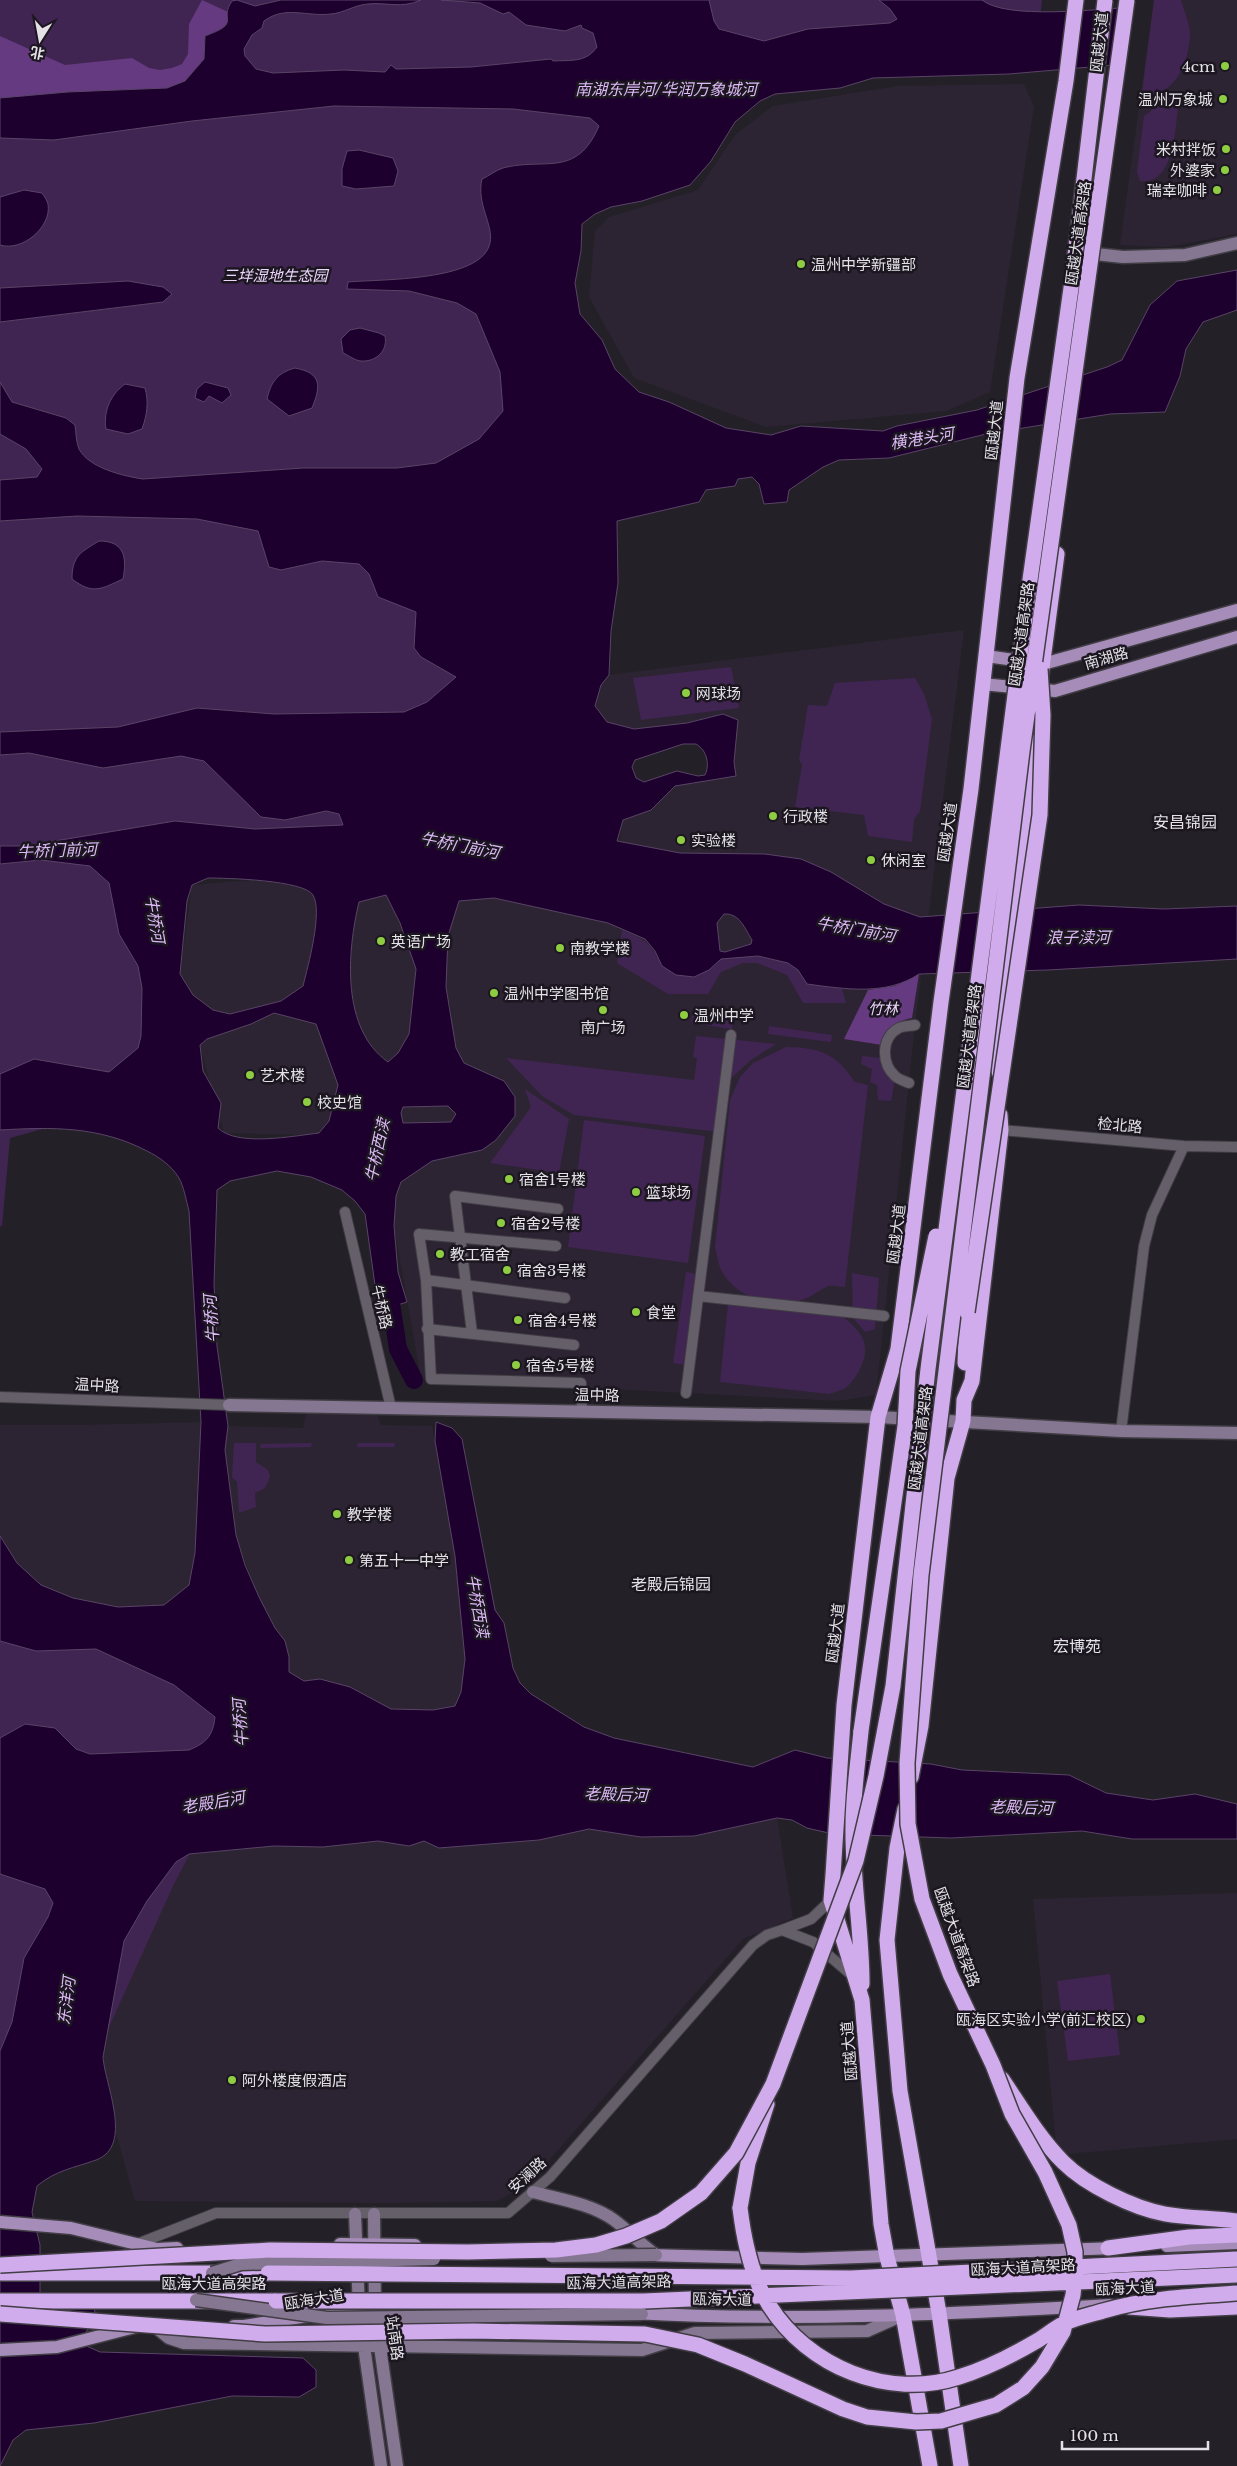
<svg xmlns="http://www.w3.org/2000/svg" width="1237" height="2466" font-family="'Libre Baskerville','Noto Sans SC',serif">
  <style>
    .built { fill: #2c2432 }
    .green { fill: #402552 }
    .forest { fill: #653a81 }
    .water { fill: #1d002e; stroke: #594466; fill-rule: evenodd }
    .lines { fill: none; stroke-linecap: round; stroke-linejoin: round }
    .river { stroke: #1d002e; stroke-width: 18 }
    .street-casing { stroke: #413d44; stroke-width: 12 }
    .secondary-casing { stroke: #413d44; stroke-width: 15 }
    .primary-casing { stroke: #413d44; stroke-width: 15 }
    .highway-casing { stroke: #413d44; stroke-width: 18 }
    .street { stroke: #655f6a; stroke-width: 10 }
    .secondary { stroke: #857691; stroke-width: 12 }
    .primary { stroke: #a68db9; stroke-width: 12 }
    .highway { stroke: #d1aced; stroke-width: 15 }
    .secondary-bridge-casing { stroke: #413d44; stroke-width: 15; stroke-linecap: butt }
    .highway-bridge-casing { stroke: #413d44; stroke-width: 18; stroke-linecap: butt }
    .secondary-bridge { stroke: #857691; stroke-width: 12 }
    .highway-bridge { stroke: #d1aced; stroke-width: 15 }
    .poi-dot { fill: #8ecd42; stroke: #1b161f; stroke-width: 2 }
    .labels { text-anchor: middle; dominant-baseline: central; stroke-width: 5; stroke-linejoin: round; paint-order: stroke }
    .street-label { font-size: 15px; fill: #e4e1e7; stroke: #1b161f }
    .poi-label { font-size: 15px; fill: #e4e1e7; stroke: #1b161f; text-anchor: start }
    .park-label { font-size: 15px; font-style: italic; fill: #ecd5fd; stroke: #1b161f }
    .water-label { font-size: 16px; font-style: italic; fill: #ddbaf7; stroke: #1b161f }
    .neighbourhood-label { font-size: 16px; fill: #e4e1e7; stroke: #1b161f }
  </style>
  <rect width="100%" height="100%" fill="#242028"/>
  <path class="built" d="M1154 0H1237V234L1167 247 1120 245Z
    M1024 84 1034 107 990 392 946 411 766 427 634 378 589 297 595 231 609 217 698 190 736 134 773 106 898 86Z
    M964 630 915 1025 876 1395 839 1401 421 1379 394 1226 366 1136 224 1133 180 974 192 885 252 880 386 895 403 931 416 969 411 1009 452 1015 446 987 448 936 458 901 494 898 608 923 623 820 656 806 675 786 736 776 734 762 738 720 722 714 687 723 634 729 607 722 595 706 601 685 609 675Z
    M307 1412 377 1414 381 1425 432 1426 455 1556 465 1659 461 1692 455 1706 433 1710 391 1709 350 1687H301L289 1672V1657L285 1641 275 1628 259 1597 239 1545 196 1544 189 1585 164 1605 118 1607 73 1598 41 1585 17 1563 0 1536V1425H82L201 1422 197 1529 236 1535 225 1450 228 1426 303 1428Z
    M777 1818 793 1918 743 1939 529 2183 497 2201 387 2203 135 2201 116 2133V2118L104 2072 103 2057 124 1941 189 1854 274 1846 323 1847 378 1841 409 1846 424 1841 439 1848 539 1840 589 1829 641 1837 694 1836Z
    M1237 1893V2139L1057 2155 1033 1899Z"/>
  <path class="green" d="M0 0H1042L1037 47 652 52 549 280 517 850 165 871 178 1091 10 1138 2 1226H0Z
    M1154 0H1181C1184 10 1190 24 1190 34 1189 61 1177 93 1147 96L1142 92Z
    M1174 93 1178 95 1179 100C1175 124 1176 186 1140 181L1137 172 1144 116Z
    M731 667 739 708 641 720 633 678Z
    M915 678 924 694 932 719 920 811 914 819 912 842 868 836 864 815 795 807 802 765 799 760 808 705 827 706 835 683Z
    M622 930C645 939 651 943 662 966L709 970 721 959 758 956 788 963 798 970 808 984 842 989 846 1003H803L787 975 757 963H743L721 972 708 994H668L617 963Z
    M692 1015 733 1021 732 1029 691 1023Z
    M769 1026 832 1035 831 1042 768 1034Z
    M696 1036 776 1044 751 1060 725 1084 719 1132 574 1115 542 1096 506 1058 694 1080 697 1058 693 1057Z
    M786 1047C821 1048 835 1053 855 1082L868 1085 845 1287C841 1287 833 1285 829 1286 821 1288 810 1299 798 1301 770 1308 735 1297 721 1270 718 1263 717 1254 715 1247L730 1100 740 1077 753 1063Z
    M862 1056 882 1058C882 1069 885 1075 895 1080L891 1101 878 1100 877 1085 870 1082 872 1069 861 1064Z
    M525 1089 569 1119 559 1173 490 1163 531 1107Z
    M584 1120 705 1136 688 1263 568 1247Z
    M686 1272 697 1274 685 1365 673 1363Z
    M852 1273 879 1278 875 1329 865 1332 853 1318Z
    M728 1304 842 1316C851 1323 864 1334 865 1347 867 1360 855 1382 844 1389 840 1391 834 1392 829 1394L720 1382Z
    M234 1443H256V1462L268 1470 270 1477 265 1488 255 1493 256 1507 239 1513 237 1482 232 1477Z
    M312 1443 311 1447 260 1448 261 1444Z
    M358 1443H395L394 1447H357Z
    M0 1574 269 1704 173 1886 42 2175H0Z
    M1110 1974 1120 2055 1068 2061 1057 1981Z"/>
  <path class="forest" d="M202 0 228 12C230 29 218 31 205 36L204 59 185 81 167 88 68 92 0 98V36L65 65 132 58 149 68 160 70 172 68 182 64 188 54 189 24Z
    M919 974 912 1018C897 1021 884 1029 882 1045L844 1039 868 990 895 986Z"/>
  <path class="water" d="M237 0 255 6 281 0H421C401 9 387 2 368 4 354 5 344 13 331 14 306 17 286 5 264 21L262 28 252 35 244 49 245 56 256 69 273 73 344 70 385 72 391 65 396 69 471 67 551 59 553 61C570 60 586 63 597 47L593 33 582 28 581 25 565 31 526 25 509 12 503 14 480 3 441 0H709L714 21 719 29 764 41 808 29 890 23 897 19 890 9 879 0H982C1006 20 1099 9 1133 7L1125 64 1009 74 873 78 840 88 775 94 760 101 735 122 711 161 690 185 642 201 611 207 595 214 582 224 581 251 575 283 580 314 602 340 615 369 639 392 669 402 726 428 771 435 801 426 883 431 897 426 977 410 1107 367 1122 360 1150 305 1177 281 1237 270V310L1203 322 1186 349 1180 376 1165 412 1110 414 986 434 889 458 839 460 823 467 789 490 787 502 764 504 759 484 752 477 738 479 735 486 706 490 699 502 617 521 618 583 611 631 609 675 601 685 595 706 607 722 634 729 687 723 723 714 738 720 734 762 736 776 675 786 651 810 623 820 617 841 680 853 765 854 801 859 831 872 884 904 920 917 1079 905 1164 909 1237 906V959L1048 970 919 974C886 996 845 989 807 984L798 970 788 963 758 956 721 959 709 970 694 977 676 975 662 966 655 951 645 939 608 923 494 898 459 901 448 936 446 987 456 1048 464 1063 504 1081 515 1097V1116L496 1140 482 1150 432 1161 401 1182 396 1196 394 1226 398 1272 407 1302 391 1307 377 1299 365 1214 355 1201 342 1190 311 1177 277 1171 230 1181 217 1190 214 1284 217 1346 228 1426 225 1450 236 1535 245 1565 259 1597 275 1628 285 1641 289 1657V1672L304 1681 320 1679 350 1687 391 1709 433 1710 455 1706 461 1692 465 1659 455 1556 435 1441 436 1422 452 1428 462 1439 495 1610 504 1623 513 1668 520 1683 531 1694 584 1727 614 1738 753 1767 795 1750 827 1758 931 1764 962 1770 1069 1775 1106 1793 1153 1800 1195 1794 1237 1804V1839H1132L1082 1831 951 1838 833 1834 807 1828 792 1820 777 1818 694 1836 641 1837 589 1829 539 1840 439 1848 424 1841 409 1846 378 1841 323 1847 274 1846 189 1854 176 1862 147 1901 124 1941 103 2057C105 2085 134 2146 96 2160 74 2168 56 2170 37 2186L32 2212 40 2245V2304L45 2311 62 2313 77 2308H94L96 2316 83 2337 84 2345 100 2352 303 2358 316 2370V2387L299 2397 232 2396 94 2423 26 2430 13 2440 0 2466V2051L12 2022 24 1958 48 1917 53 1903 45 1889 0 1874V1738L25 1724 55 1728 76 1749 90 1754 189 1750C206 1743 213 1736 215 1717L174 1685 96 1649 36 1651 0 1641V1536L17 1563 41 1585 73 1598 118 1607 164 1605 189 1585 195 1553 201 1422 189 1211C186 1200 184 1187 179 1178 171 1165 159 1157 147 1151 99 1126 52 1127 0 1130V1074L34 1059 109 1072 138 1048 141 1036 142 988 138 966 119 934 109 883 90 866 41 860 0 864V846H25L175 821 255 829 343 825 339 814 326 811 285 820 261 817 204 761 181 756 103 768 29 753 0 755V732L118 727 197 708 274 714 404 712 427 702 456 677 421 657 414 648 416 612 378 597 369 574 359 564 322 561 281 570 269 567 258 531 197 519 77 516 0 521V480L37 477 42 469 26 449 0 434V382L12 402 66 418 75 425C76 432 76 442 79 449 89 468 123 476 143 479L303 468H397L436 463 479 439 503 411 500 372 476 314 457 303 409 291 347 289 348 282C379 279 482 282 490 243 494 225 476 204 482 179 489 176 496 170 503 168 545 157 576 179 599 126L590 118 513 109 334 106 192 121 54 140 0 138V98L68 92 167 88 185 81 204 59 205 36C243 22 218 21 232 1ZM683 744H696C707 750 710 765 705 775L698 776 677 771 644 782 636 778 632 767 635 760ZM208 878C226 878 304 880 313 895 323 912 308 966 303 986L281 1001 230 1014 213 1010 193 995 180 974 187 901 192 885ZM386 895 400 923 416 969 409 1034 398 1053 388 1062C341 1029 347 952 359 902ZM724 914C740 913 745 929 752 940L751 944 725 952 720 951 717 923ZM274 1013 316 1024 338 1085 329 1121 319 1133C293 1136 237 1147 218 1128L221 1103 203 1071 200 1045 207 1039 251 1024ZM448 1106 456 1114 451 1122 403 1123 401 1113 403 1107Z
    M359 150 393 158 398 171 394 186 356 189 342 186V169L347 151Z
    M24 190 42 193C44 196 47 200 48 204 52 227 22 252 0 245V197Z
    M128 281 163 287 172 294 163 302 0 322V288Z
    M360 328 379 333 385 336C388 351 376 362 361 361 356 361 348 355 343 353L341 339 350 330Z
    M295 368C322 373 321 386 312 408L289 416 267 399C271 382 277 373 295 368Z
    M205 382 228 388 231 395 222 403 209 396 204 402 195 398 197 389Z
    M125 384 145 388C149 402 147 415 142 429L128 434 106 429C103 411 111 394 125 384Z
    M99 541C125 541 127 558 123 579 101 589 93 595 72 579 72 556 81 552 99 541Z"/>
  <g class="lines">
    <path class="river" d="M388 1283 398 1349 414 1380"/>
    <defs>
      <path id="street" d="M909 1083C904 1081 898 1079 895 1076 881 1063 881 1037 899 1028 903 1026 910 1026 915 1025
        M1001 1130 1184 1146 1237 1147
        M345 1212 391 1408
        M426 1280 419 1234 556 1246
        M698 1296 884 1316
        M565 1298 426 1280 431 1379 581 1383 582 1411
        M427 1329 574 1345
        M472 1333 455 1196 558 1209
        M686 1393 731 1035
        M0 1397 229 1405
        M1121 1431 1144 1246 1152 1215 1184 1146
        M831 1900 811 1919 782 1930 813 1942 854 1977
        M137 2244 216 2213H508L550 2177 753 1945 767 1935 782 1930"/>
      <path id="secondary" d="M1095 254 1123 257 1185 255 1237 243
        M229 1405 878 1417 1121 1431 1237 1433
        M533 2192C559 2199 592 2204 614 2220 629 2231 640 2244 656 2255
        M355 2214 359 2309
        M374 2214 375 2310
        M152 2324 169 2338 184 2343 642 2350 695 2333 867 2331 903 2315
        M363 2339 381 2466
        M379 2340 397 2466"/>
      <path id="primary" d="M986 656 1043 664 1237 610
        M982 684 1055 691 1237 637
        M0 2222 71 2228 157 2249 177 2248
        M340 2244 415 2245
        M1167 2246 1237 2243
        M647 2255 802 2259 1117 2248
        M633 2313C791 2322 951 2314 1110 2305
        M234 2326H244L359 2308H413
        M0 2350 57 2347 135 2327"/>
      <path id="highway" d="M1040 683 1057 554
        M999 1072 997 1043 1030 799 1036 725
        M965 1363 967 1312
        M861 1731C858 1762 853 1795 853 1826 852 1879 862 1931 862 1984
        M911 1777 921 1726 947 1478 963 1421 964 1400 972 1381 1001 1130 1000 1115
        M905 1809 897 1848 887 1940 900 2091 939 2313 961 2466
        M1002 2079C1021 2107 1039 2138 1063 2162 1086 2185 1133 2208 1165 2214 1188 2218 1213 2218 1237 2221
        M740 2208 748 2163 767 2104
        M1108 2248 1189 2237 1237 2235
        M0 2273H268
        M0 2301H276
        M1129 2307 1170 2310 1237 2307
        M930 2466 903 2315 887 2257 881 2224 862 2000 831 1900 833 1875 844 1705 878 1417 898 1349 941 1002 971 789 1017 378 1066 81 1076 0"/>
    </defs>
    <use href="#street" class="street-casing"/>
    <use href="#secondary" class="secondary-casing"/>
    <use href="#primary" class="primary-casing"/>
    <use href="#highway" class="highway-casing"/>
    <use href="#street" class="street"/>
    <use href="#secondary" class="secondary"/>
    <use href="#primary" class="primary"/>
    <use href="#highway" class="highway"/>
    <defs>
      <path id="secondary-bridge" d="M551 2256 656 2255
        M212 2273 241 2264 434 2259
        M196 2300 327 2318 642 2314"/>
      <path id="highway-bridge" d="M967 1312 1040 815 1043 715 1040 669
        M861 1731 905 1426 908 1371 936 1236
        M740 2208C744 2241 751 2276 769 2305 808 2367 888 2400 959 2377 985 2369 1011 2356 1035 2342 1044 2337 1053 2329 1063 2324 1075 2318 1090 2315 1103 2311 1147 2298 1191 2296 1237 2293
        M0 2265 270 2250 468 2252 556 2250 596 2245 626 2236 661 2221 701 2193 736 2153 773 2084 856 1861 876 1776 893 1686 928 1369 1028 594 1072 281 1105 0
        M268 2273 851 2278 1237 2259
        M276 2301H644L1237 2275
        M0 2314 265 2334 474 2331 645 2334 698 2345 745 2364 843 2409 867 2417 916 2422 941 2421 996 2405 1023 2388 1042 2367 1063 2332 1073 2295 1075 2276V2252L1069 2225 1045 2172 1012 2114 993 2065 950 1974 922 1899 908 1824 907 1763 921 1575 1022 751 1127 0"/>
    </defs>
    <use href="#secondary-bridge" class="secondary-bridge-casing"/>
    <use href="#highway-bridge" class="highway-bridge-casing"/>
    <use href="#secondary-bridge" class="secondary-bridge"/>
    <use href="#highway-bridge" class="highway-bridge"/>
  </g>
  <g class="poi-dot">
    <circle cx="1225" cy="66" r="5"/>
    <circle cx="1223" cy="99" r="5"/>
    <circle cx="1226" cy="149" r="5"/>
    <circle cx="1225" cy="170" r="5"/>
    <circle cx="1217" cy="190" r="5"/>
    <circle cx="801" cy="264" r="5"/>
    <circle cx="686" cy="693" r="5"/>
    <circle cx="773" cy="816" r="5"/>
    <circle cx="681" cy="840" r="5"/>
    <circle cx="871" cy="860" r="5"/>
    <circle cx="381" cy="941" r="5"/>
    <circle cx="560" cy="948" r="5"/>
    <circle cx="494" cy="993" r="5"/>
    <circle cx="603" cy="1010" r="5"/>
    <circle cx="684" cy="1015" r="5"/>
    <circle cx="250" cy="1075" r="5"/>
    <circle cx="307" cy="1102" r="5"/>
    <circle cx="509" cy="1179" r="5"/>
    <circle cx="636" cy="1192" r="5"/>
    <circle cx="501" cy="1223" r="5"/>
    <circle cx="440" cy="1254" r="5"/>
    <circle cx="507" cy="1270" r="5"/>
    <circle cx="636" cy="1312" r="5"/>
    <circle cx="518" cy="1320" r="5"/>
    <circle cx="516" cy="1365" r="5"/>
    <circle cx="337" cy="1514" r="5"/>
    <circle cx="349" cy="1560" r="5"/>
    <circle cx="1141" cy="2019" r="5"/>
    <circle cx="232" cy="2080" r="5"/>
  </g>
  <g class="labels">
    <g class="street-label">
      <text transform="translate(1099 42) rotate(-84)">瓯越大道</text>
      <text transform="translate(1078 233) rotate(-82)">瓯越大道高架路</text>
      <text transform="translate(994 430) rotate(-84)">瓯越大道</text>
      <text transform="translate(1021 634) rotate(-82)">瓯越大道高架路</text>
      <text transform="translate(1106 658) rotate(-16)">南湖路</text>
      <text transform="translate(947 832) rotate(-82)">瓯越大道</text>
      <text transform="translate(969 1036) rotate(-83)">瓯越大道高架路</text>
      <text transform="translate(1120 1125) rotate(5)">检北路</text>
      <text transform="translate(896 1234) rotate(-83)">瓯越大道</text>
      <text transform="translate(382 1307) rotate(77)">牛桥路</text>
      <text transform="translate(97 1385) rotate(3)">温中路</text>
      <text transform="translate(597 1395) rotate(1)">温中路</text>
      <text transform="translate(920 1438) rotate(-83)">瓯越大道高架路</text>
      <text transform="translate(835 1633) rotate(-83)">瓯越大道</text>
      <text transform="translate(957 1937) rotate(70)">瓯越大道高架路</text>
      <text transform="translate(849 2051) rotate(-95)">瓯越大道</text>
      <text transform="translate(527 2175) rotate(-43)">安澜路</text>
      <text transform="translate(1023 2267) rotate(-3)">瓯海大道高架路</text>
      <text transform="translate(619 2282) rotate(-1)">瓯海大道高架路</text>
      <text x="214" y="2283">瓯海大道高架路</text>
      <text transform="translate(1125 2288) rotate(-3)">瓯海大道</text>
      <text transform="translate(314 2299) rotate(-9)">瓯海大道</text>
      <text transform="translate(722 2299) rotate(1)">瓯海大道</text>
      <text transform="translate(395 2338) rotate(82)">站南路</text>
    </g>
    <g class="poi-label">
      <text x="1215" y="66" text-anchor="end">4cm</text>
      <text x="1213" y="99" text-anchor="end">温州万象城</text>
      <text x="1216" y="149" text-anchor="end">米村拌饭</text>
      <text x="1215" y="170" text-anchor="end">外婆家</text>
      <text x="1207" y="190" text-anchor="end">瑞幸咖啡</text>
      <text x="811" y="264">温州中学新疆部</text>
      <text x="696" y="693">网球场</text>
      <text x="783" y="816">行政楼</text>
      <text x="691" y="840">实验楼</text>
      <text x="881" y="860">休闲室</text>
      <text x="391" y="941">英语广场</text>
      <text x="570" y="948">南教学楼</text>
      <text x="504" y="993">温州中学图书馆</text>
      <text x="694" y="1015">温州中学</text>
      <text x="603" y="1027" text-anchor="middle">南广场</text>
      <text x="260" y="1075">艺术楼</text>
      <text x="317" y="1102">校史馆</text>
      <text x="519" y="1179">宿舍1号楼</text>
      <text x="646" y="1192">篮球场</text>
      <text x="511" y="1223">宿舍2号楼</text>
      <text x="450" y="1254">教工宿舍</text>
      <text x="517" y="1270">宿舍3号楼</text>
      <text x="646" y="1312">食堂</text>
      <text x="528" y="1320">宿舍4号楼</text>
      <text x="526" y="1365">宿舍5号楼</text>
      <text x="347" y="1514">教学楼</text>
      <text x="359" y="1560">第五十一中学</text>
      <text x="1131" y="2019" text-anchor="end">瓯海区实验小学(前汇校区)</text>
      <text x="242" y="2080">阿外楼度假酒店</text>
    </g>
    <g class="park-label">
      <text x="275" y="275">三垟湿地生态园</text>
      <text x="883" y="1008">竹林</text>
    </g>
    <g class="water-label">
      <text x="666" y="89">南湖东岸河/华润万象城河</text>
      <text transform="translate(922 438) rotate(-9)">横港头河</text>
      <text transform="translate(460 845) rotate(11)">牛桥门前河</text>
      <text transform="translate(57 850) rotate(-2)">牛桥门前河</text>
      <text transform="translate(155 919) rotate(80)">牛桥河</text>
      <text transform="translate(856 929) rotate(10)">牛桥门前河</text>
      <text x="1078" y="937">浪子渎河</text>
      <text transform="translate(377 1150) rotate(-78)">牛桥西渎</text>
      <text transform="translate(211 1319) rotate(-94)">牛桥河</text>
      <text transform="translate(478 1606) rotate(80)">牛桥西渎</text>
      <text transform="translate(240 1723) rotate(-94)">牛桥河</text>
      <text transform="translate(616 1794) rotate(2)">老殿后河</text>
      <text transform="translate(213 1802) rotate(-10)">老殿后河</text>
      <text transform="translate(1021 1807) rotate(2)">老殿后河</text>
      <text transform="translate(66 2001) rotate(-83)">东洋河</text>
    </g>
    <g class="neighbourhood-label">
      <text x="1185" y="822">安昌锦园</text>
      <text x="671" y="1584">老殿后锦园</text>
      <text x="1077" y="1646">宏博苑</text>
    </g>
  </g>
  <g transform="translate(40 40) rotate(191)" stroke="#1b161f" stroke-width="4" paint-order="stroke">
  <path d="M0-4L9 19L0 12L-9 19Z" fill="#e4e1e7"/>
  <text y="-8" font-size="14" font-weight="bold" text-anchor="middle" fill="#e4e1e7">北</text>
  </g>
  <path d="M1062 2441v8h146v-8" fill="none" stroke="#e4e1e7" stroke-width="2.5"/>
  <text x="1070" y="2441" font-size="15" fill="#e4e1e7" stroke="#1b161f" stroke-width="4" paint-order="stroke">100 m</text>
</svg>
